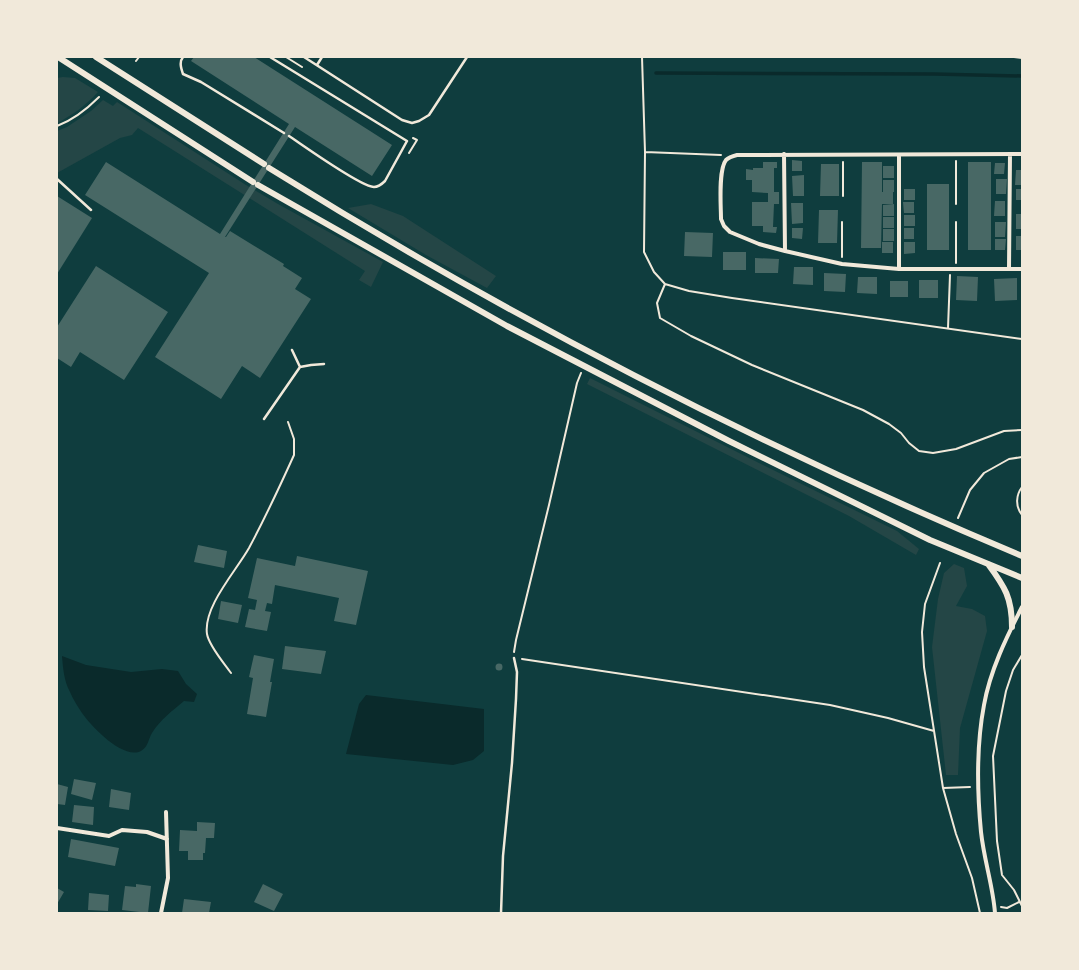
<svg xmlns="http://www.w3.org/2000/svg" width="1079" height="970" font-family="Figtree,sans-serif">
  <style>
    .green { fill: #244646 }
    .water { fill: #0a2a2b }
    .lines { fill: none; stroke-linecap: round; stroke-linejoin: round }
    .stream { stroke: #0a2a2b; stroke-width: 3.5 }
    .building { fill: #486865 }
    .path { stroke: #f1e9da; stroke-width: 2 }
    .service { stroke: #f1e9da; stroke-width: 2.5 }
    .minor { stroke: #f1e9da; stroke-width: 4 }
    .secondary { stroke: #f1e9da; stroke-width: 6 }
  </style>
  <rect width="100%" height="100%" fill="#0f3d3e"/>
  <path class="green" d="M63 77 75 78 98 92C85 106 74 114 57 123V78Z
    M103 100 113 106 117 102 246 185 278 204 383 262 371 287 359 280 365 271 138 128 132 135 120 138 57 173V131L67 127 91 111Z
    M371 204 403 216 496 276 487 288 426 255 348 208Z
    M590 378 759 463 897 531 919 549 916 555 849 516 587 384Z
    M954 564 964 568 967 586 956 606 972 609 985 616 987 631 960 728 958 775H946L932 647 938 599 944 573Z"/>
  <path class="water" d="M62 656 86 665 131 672 162 669 178 671 186 684 197 694 194 702 184 701C172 711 160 720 152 733 148 740 148 747 141 751 123 760 91 726 82 713 78 707 73 699 70 692 64 681 63 668 62 656Z
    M366 695 484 709V751L473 760 453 765 346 754 359 704Z"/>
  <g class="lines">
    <path class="stream" d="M656 73 934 74 1022 76"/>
  </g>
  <path class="building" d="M194 57H254L392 145 372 176 295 127 225 237H226L230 231 284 264 283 266 302 278 295 289 311 299 260 378 242 366 221 399 155 357 209 273 85 195 106 162 220 234 289 124 191 61Z
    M792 160 802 161V171H792Z
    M763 162H777V168H774V192H779V204H774L773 227H777L776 233 763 232V226H752V202H768V193L752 192V180H746V169L753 170V168H763Z
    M862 162H882V192H893V204H882L881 248H861Z
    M968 162H991V250H968Z
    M995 163H1005L1004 174H994Z
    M821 164H839V196H820Z
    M883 166H894V178H883Z
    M1016 170H1022V185H1015Z
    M804 175V196H793L792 176Z
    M996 179H1007L1006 194H996Z
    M883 180H894V192H883Z
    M927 184H949V250H927Z
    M904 189H915V200H904Z
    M1016 189H1022V200H1016Z
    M57 196 92 218 57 274Z
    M995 201H1005V216H994Z
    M903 202H914V213H904Z
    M791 203H803V223L792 224Z
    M894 204V216H883V205Z
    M819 210H838L837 243H818Z
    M1016 214H1022V229H1016Z
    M904 215H915V226H904Z
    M883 217H894V228H883Z
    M995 222H1006L1005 237H995Z
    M792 228H803L802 239 792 238Z
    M904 228H914V239H904Z
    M883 229H894V241H883Z
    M685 232 713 233 712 257 684 256Z
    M1016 236H1022V250H1016Z
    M995 239H1006L1005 250H995Z
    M882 242H893V253H882Z
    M904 242H915V253L904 254Z
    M723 252H746V270H723Z
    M755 258 779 259 778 273H755Z
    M96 266 168 312 124 380 80 352 71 367 57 358V327Z
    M794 267H813V285L793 284Z
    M824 273 846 274 845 292 824 291Z
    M957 276 978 277 977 301 956 300Z
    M858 277H877V294L857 293Z
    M1017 278V300L995 301 994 279Z
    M919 280H938V298H919Z
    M890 281H908V297H890Z
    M198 545 227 551 224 568 194 562Z
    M297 556 368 571 356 625 334 621 339 598 275 585 272 604 267 603 265 611 271 612 267 631 245 627 249 609 255 610 257 600 248 598 257 558 295 566Z
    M221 601 242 605 238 623 218 619Z
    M285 646 326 651 321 674 282 669Z
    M254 655 274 659 270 682H272L266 717 247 714 253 678 249 677Z
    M495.5 667a3.5 3.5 0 1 1 7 0a3.5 3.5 0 1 1-7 0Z
    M74 779 96 783 92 800 71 794Z
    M57 784 68 787 65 805 57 804Z
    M111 789 131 793 129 810 109 807Z
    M74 805 94 807 93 825 72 822Z
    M197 822 215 823 214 838H206L205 853H203V860H188V851H179L180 830 197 831Z
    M71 839 119 848 115 866 68 857Z
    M136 884 151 886 148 913 122 910 125 886 136 887Z
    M263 884 283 894 274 911 254 902Z
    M57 888 64 892 57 904Z
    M89 893 109 895 108 911 88 910Z
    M184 899 211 902 209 913H182Z"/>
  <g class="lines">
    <path class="path" d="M286 57 302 67
      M642 57 645 152 644 252 654 272 665 284 689 291 732 298 1022 339
      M1014 57 1022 58
      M136 61 139 57
      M57 126C73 120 87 109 99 97
      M645 152 721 155
      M409 153 417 140 413 138
      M843 196V162
      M956 204V161
      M956 222V263
      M842 257V222
      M665 284 657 303 660 318 691 336 752 365 863 410 889 424 901 433 909 443 919 451 933 453 956 449 1004 431 1022 430
      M948 328 950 275
      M1022 487C1016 495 1015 506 1022 515
      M958 518 970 490 984 473 1009 459 1022 457
      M940 563 925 604 922 632 924 667 943 788 956 834 972 878 980 913
      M514 652 516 640 549 505 577 383 581 373
      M1022 655 1013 670 1006 691 993 756 997 841 1002 875 1014 890 1022 906
      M522 659 830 705 888 718 934 731
      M231 673C224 663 209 646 207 634 203 607 236 571 249 548 265 518 280 486 294 455V439L288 422
      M943 788 970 787
      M1001 907 1007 908 1019 902"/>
    <path class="service" d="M183 57C179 62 181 68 183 74L201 82 284 133
      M270 57 407 141 385 181C382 184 379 187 374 187 361 187 304 146 289 136
      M304 57 402 120 412 123 419 121 429 115 467 57
      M317 65 322 57
      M57 179 91 210
      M292 350 300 367
      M264 419 300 367 311 365 324 364
      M501 913 503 856 512 763 516 699 517 672 514 658"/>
    <path class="minor" d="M784 154 785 251
      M1022 154 737 155C733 156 729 157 726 160 718 170 721 206 721 219L724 226 730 232 759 244 785 251 842 264 899 269H1022
      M899 269V155
      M1009 269 1010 154
      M57 828 109 836 122 830 147 832 167 839
      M161 913 168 878 166 812
      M995 913C993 886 984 860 981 832 977 790 976 747 984 705 990 671 1006 638 1022 607"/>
    <path class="secondary" d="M58 57 253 182
      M96 57 264 164
      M269 168C508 317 762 447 1022 556
      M258 185 507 326 729 441 930 540 1022 578
      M988 564C1005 587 1012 598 1012 627"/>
  </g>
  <rect width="1079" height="970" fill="none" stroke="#f1e9da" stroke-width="116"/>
</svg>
